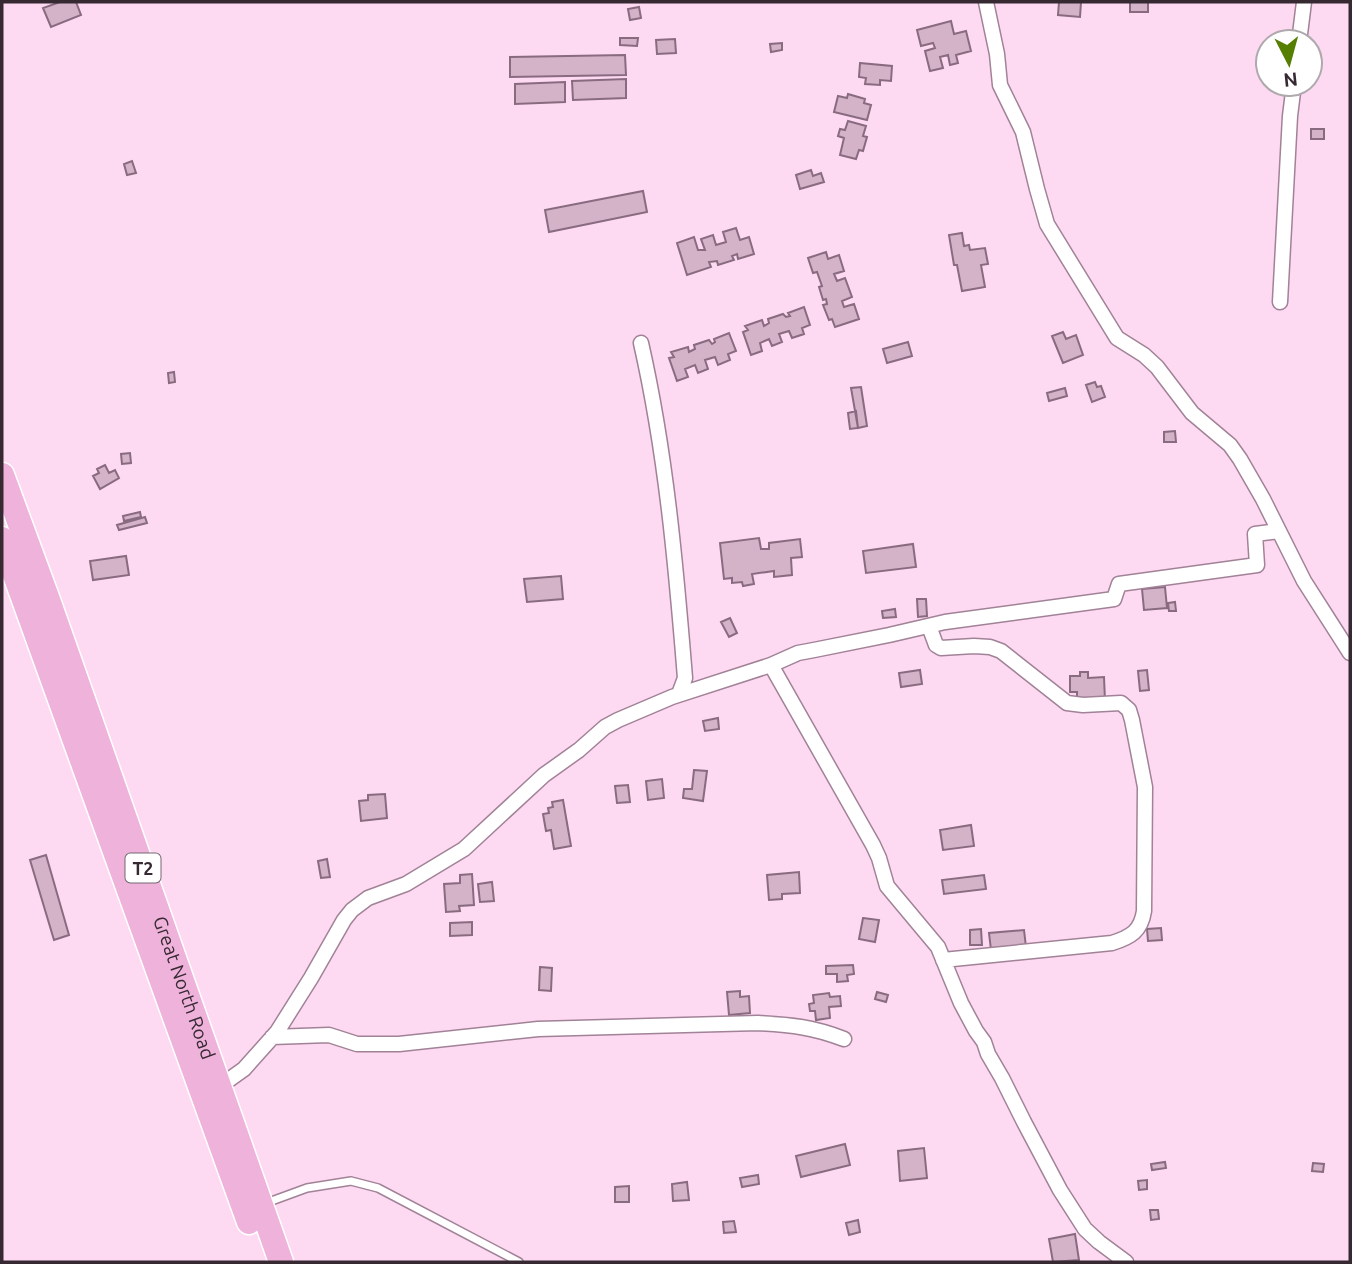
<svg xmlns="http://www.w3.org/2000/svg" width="1352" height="1264" font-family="Ubuntu,sans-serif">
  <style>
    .building { fill: #d4b3c9; stroke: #896b80; stroke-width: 2 }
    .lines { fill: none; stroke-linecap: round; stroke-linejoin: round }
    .service-casing { stroke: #a18297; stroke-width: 10 }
    .minor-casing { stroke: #a18297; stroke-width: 17 }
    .trunk-casing { stroke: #fff; stroke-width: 27 }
    .service { stroke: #fff; stroke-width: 7 }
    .minor { stroke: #fff; stroke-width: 14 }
    .trunk { stroke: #eeb2db; stroke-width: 24 }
    .labels { text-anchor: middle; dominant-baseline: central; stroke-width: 6; stroke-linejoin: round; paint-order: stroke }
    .shield { fill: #fff; stroke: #726970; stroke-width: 2 }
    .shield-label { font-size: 18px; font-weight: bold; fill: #362932 }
    .street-label { font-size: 19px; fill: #362932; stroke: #fff }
  </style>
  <rect width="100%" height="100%" fill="#fddaf1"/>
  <path class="building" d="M60 2H76L81 15 51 27 43 8Z
    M1059 2H1081L1080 17 1058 15Z
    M1130 2H1148V12H1130Z
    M639 7 641 18 630 20 628 9Z
    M951 21 954 34 966 31 971 51 956 55 958 63 950 65 948 55 940 57 943 68 930 71 925 51 935 48 933 43 921 46 917 30Z
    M620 38H638L637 46 620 45Z
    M675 39 676 53 657 54 656 40Z
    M782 43V50L771 52 770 44Z
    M625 55 626 75 510 77V57Z
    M860 63 892 66 891 81 880 80V85L865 84 866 78 859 77Z
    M626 79V98L573 100 572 81Z
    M565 82V102L515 104V84Z
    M848 94 865 99 864 103 871 105 867 120 834 112 838 96 847 98Z
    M848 121 866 126 863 136 867 137 863 151 859 150 856 159 840 155 844 138 838 136 840 129 845 130Z
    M1311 129H1324V139H1311Z
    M132 161 136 173 127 175 124 164Z
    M811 170 813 176 821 173 824 182 800 189 796 175Z
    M643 191 647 212 549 232 545 210Z
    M736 228 740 240 749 237 754 254 738 259 737 254 732 256 734 260 718 265 717 261 709 262 711 267 687 275 677 243 694 237 698 250H705L701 239 713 235 716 245 726 242 723 232Z
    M962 233 964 246 969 245 970 250 985 248 988 264 981 265 985 287 962 291 957 265H954L949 235Z
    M826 252 828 259 839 255 844 271 834 274 837 281 845 278 852 297 842 301 844 307 854 304 859 319 835 327 832 319 829 320 823 305 827 304 826 299 823 300 819 287 822 286 817 272 813 273 808 258Z
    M804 307 810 325 802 328 804 334 792 338 789 331 779 334 782 342 772 346 769 339 760 343 762 351 751 355 743 332 748 330 745 326 762 320 764 326 769 323 768 319 783 314 786 317 790 316 788 313Z
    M1063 332 1066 339 1076 335 1083 355 1063 363 1052 336Z
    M729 333 736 351 728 354 730 360 718 365 715 357 705 360 708 369 698 373 695 365 685 369 688 377 677 381 669 358 674 357 671 352 688 347 689 352 695 349 694 345 709 340 712 344 715 342 714 339Z
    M908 342 912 356 887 363 883 349Z
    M174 372 175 382 169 383 168 373Z
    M1095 382 1097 387 1101 386 1105 397 1092 402 1086 385Z
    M861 387 867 426 858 428 851 388Z
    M1065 388 1067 396 1049 401 1047 393Z
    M856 411 858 428 850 429 848 413Z
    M1175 431 1176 442H1164V432Z
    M130 453 131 463 122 464 121 454Z
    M105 465 109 473 115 470 119 478 100 489 93 476 99 473 97 469Z
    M140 512 141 517 124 521 123 516Z
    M145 517 147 523 119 530 117 525Z
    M759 538 761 549H769V543L800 539 802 557 791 558 792 575 774 577V571L752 574 754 584 743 586 742 582 732 583V578L724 579 720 543Z
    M913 544 916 567 866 573 863 551Z
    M126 556 129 575 93 580 90 561Z
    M561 576 563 599 527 602 524 579Z
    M1165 587 1167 608 1144 610 1142 589Z
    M917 599H926L927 616 918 617Z
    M1175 602 1176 611H1169L1168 603Z
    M895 609 896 617 883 618 882 611Z
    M730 618 737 633 729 637 721 622Z
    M920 670 922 684 901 687 899 673Z
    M1147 670 1149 690 1140 691 1138 671Z
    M1080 672H1088V678L1104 677 1105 701 1077 703V692H1070V676H1080Z
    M718 718 719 729 705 731 703 721Z
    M694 770 707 771 703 801 683 798 684 789H692Z
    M662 779 664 798 648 800 646 781Z
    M628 785 630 802 617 803 615 786Z
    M385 794 387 818 361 821 359 801 368 800V795Z
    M563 800 571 846 554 849 551 830 546 831 543 814 549 813 548 808 553 807 552 802Z
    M971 825 974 846 943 850 940 830Z
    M46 855 69 935 54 940 30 860Z
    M327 859 330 877 321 878 318 861Z
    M799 872 800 893 782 894V899L769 900 767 875Z
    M472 874 474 905 459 906 460 911 446 912 444 884 460 883V875Z
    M984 875 986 889 944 894 942 880Z
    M492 882 494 901 480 902 478 884Z
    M863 918 879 920 875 942 859 939Z
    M472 922V935L450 936V923Z
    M1161 928 1162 940 1148 941 1147 929Z
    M981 929 982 945H970V930Z
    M1024 930 1026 947 991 950 989 933Z
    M853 965 854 974 847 975 848 981 837 982V974H826V966Z
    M540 967 552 968 551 991 539 990Z
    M740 991V997L749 996 750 1013 729 1015 727 992Z
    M877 992 888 995 886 1002 875 999Z
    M829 993 830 997 840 996 841 1006 829 1007 830 1018 816 1020 815 1011H810L809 1004 814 1003 813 995Z
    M845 1144 850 1165 801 1177 796 1156Z
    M924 1148 927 1178 900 1181 898 1151Z
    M1165 1162 1166 1168 1152 1170 1151 1164Z
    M1313 1163 1324 1164 1323 1172 1312 1171Z
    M758 1175 759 1184 742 1187 740 1178Z
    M1147 1180V1189L1139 1190 1138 1181Z
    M687 1182 689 1200 673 1201 672 1184Z
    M629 1186V1202H615V1187Z
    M1150 1210H1158L1159 1219 1151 1220Z
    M858 1220 860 1232 849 1235 846 1223Z
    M734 1221 736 1232 724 1233 723 1222Z
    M1075 1234 1079 1260 1053 1262 1049 1239Z"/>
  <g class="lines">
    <defs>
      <path id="service" d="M266 1203 307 1188 351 1181 378 1188 519 1262"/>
      <path id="minor" d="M986 2 997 54 1000 85 1023 132 1037 189 1047 224 1117 338 1144 355 1157 367 1192 413 1230 445 1240 459 1263 499 1304 581 1350 653
        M1299 42 1304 2
        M1280 302 1290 116 1294 84
        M641 343C666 453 676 566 685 678L679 694
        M929 626 936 645 941 648 974 646 990 647 1001 651 1067 703 1083 705 1121 703 1129 710 1132 720 1145 787 1144 911C1141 931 1131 937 1112 943L943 960
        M771 665 873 845 879 858 887 886 938 947 961 1003 976 1031 984 1042 988 1054 1002 1078 1024 1122 1060 1190 1085 1229 1099 1242 1126 1262
        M272 1037 329 1035 357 1044H399L538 1029 758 1023C792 1025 813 1027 844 1039
        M216 1089 244 1069 277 1032 311 978 344 920 352 910 368 898 406 884 464 849 544 775 579 750 605 727 618 720 672 697 771 665 798 653 814 650 889 635 945 622 1114 599 1119 584 1257 565 1255 534 1279 531"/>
      <g id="trunk">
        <path id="s1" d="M2 475 48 600 281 1262"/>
        <path d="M2 539 249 1222"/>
      </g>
    </defs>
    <use href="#service" class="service-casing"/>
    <use href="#minor" class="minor-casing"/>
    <use href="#trunk" class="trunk-casing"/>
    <use href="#service" class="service"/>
    <use href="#minor" class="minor"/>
    <use href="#trunk" class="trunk"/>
  </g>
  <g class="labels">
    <rect class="shield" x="125.5" y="853.5" width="35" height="29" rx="5"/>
    <g class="shield-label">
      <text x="143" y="868">T2</text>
    </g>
    <g class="street-label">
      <text stroke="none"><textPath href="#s1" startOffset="544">Great North Road</textPath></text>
    </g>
  </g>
  <rect width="1352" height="1264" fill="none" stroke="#362932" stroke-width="7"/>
  <g transform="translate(1289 63) rotate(174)"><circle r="33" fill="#ffffff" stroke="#afa9ad" stroke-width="2"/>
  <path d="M0-5L12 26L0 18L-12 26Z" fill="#567e00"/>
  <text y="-10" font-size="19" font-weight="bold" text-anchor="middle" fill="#362932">N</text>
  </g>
</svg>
